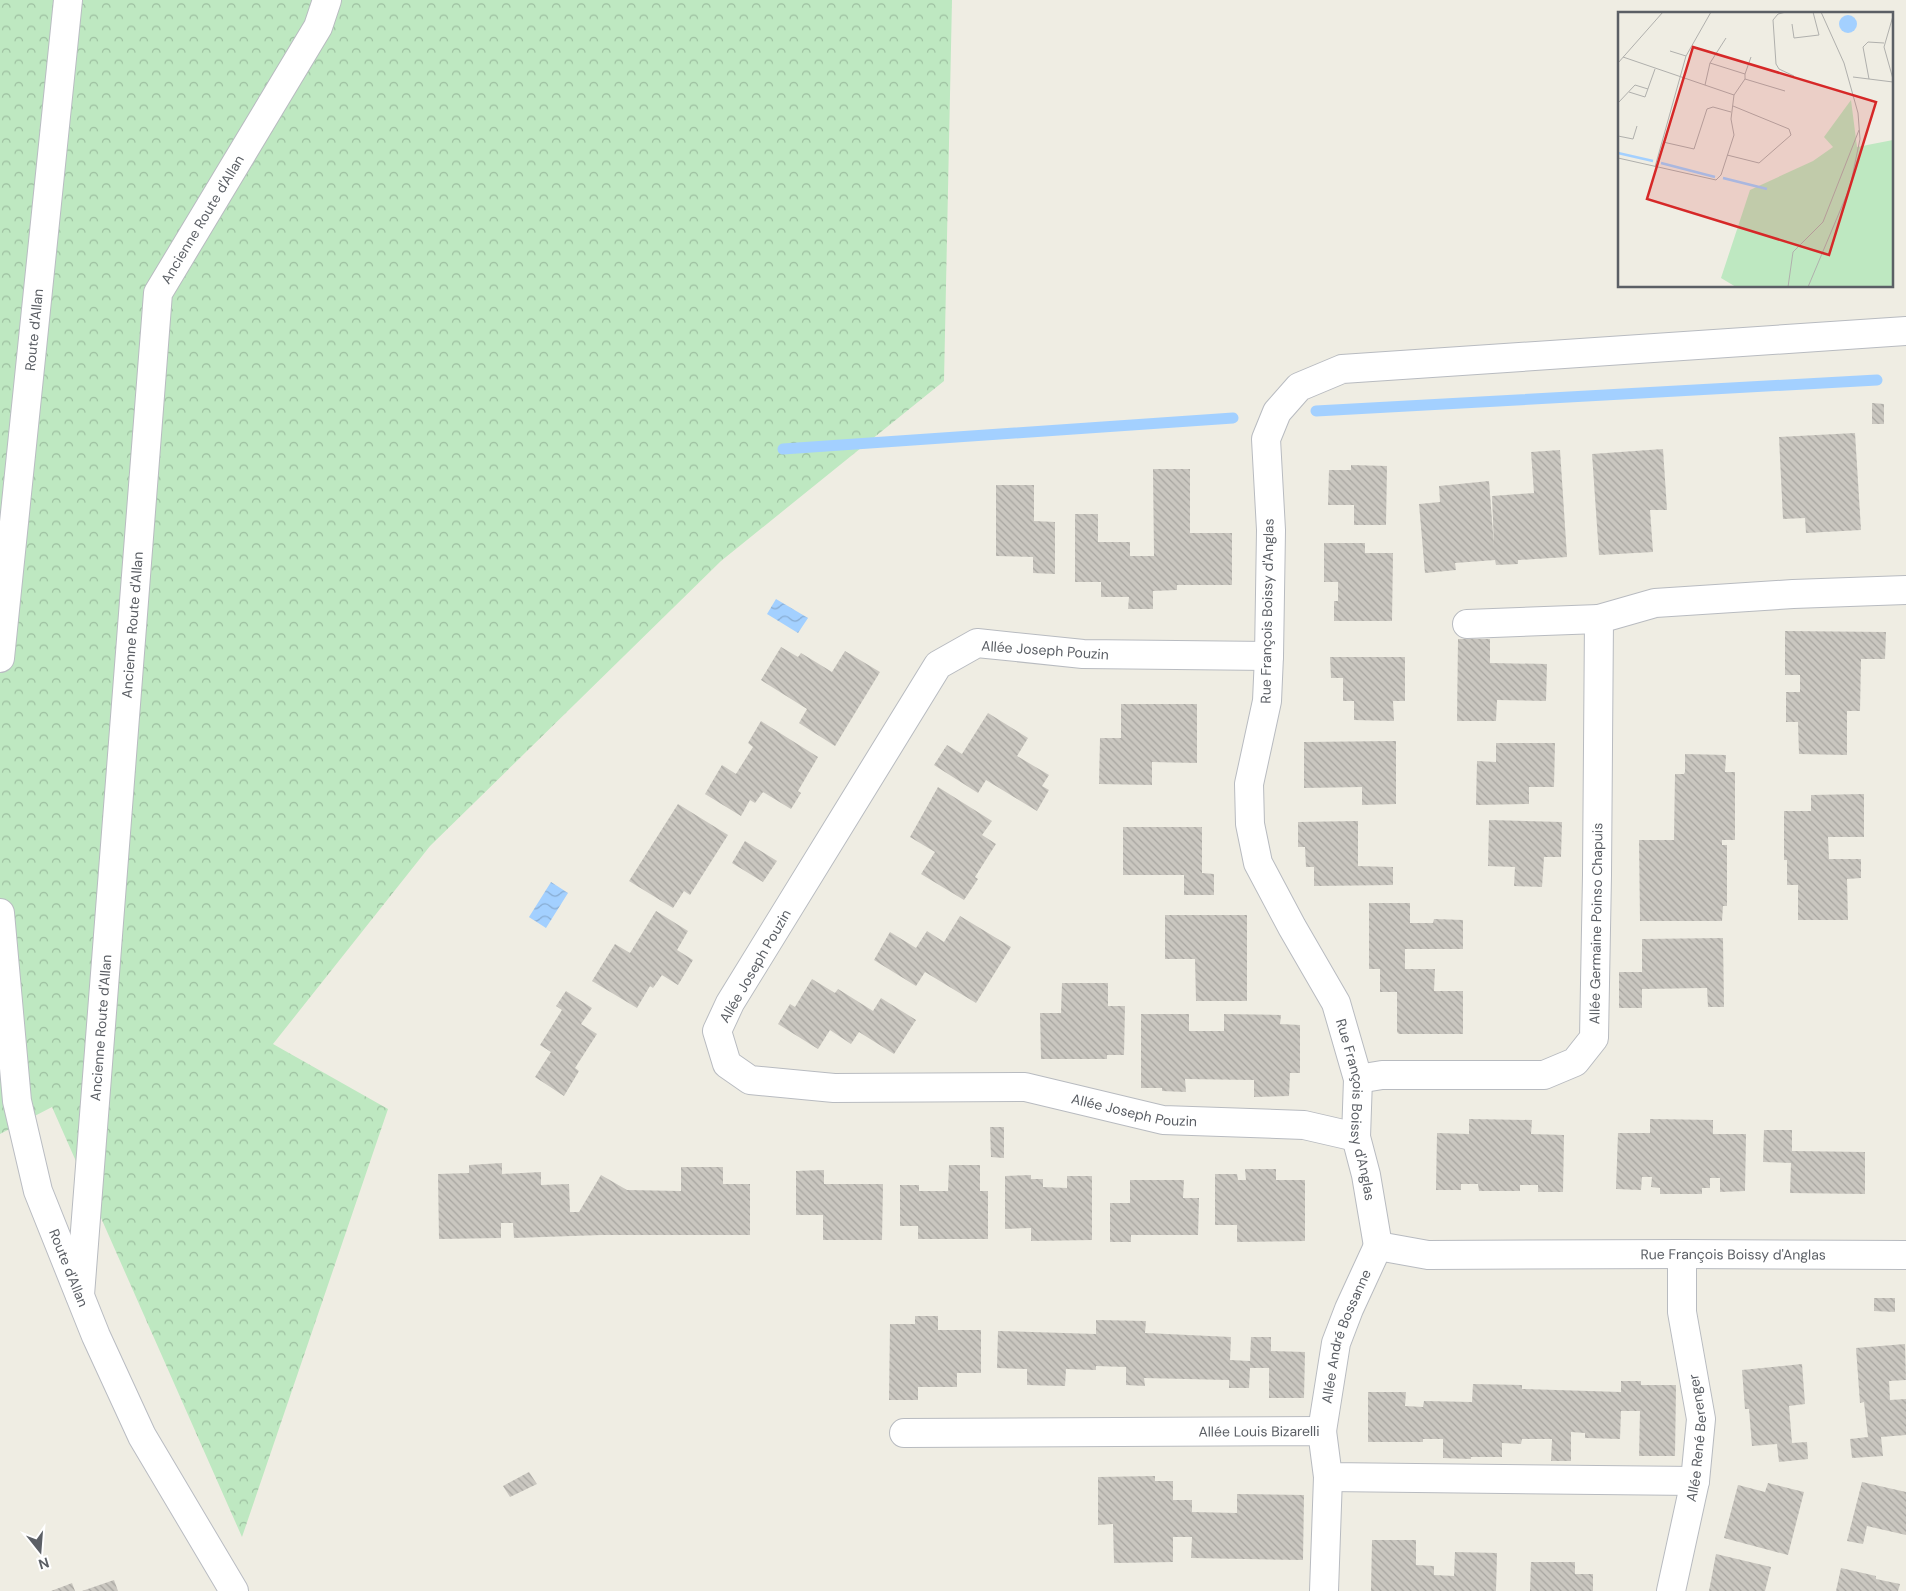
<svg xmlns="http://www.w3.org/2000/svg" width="1906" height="1591" font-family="'DM Sans',sans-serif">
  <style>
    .forest { fill: url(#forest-crowns) }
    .water { fill: url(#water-waves) }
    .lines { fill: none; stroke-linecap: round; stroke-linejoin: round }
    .stream { stroke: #a3d0ff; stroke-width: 11 }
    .building { fill: url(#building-back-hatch) }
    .street-casing { stroke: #b8bbc0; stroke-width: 30 }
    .secondary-casing { stroke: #b9bcc2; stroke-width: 30 }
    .street { stroke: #fff; stroke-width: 28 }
    .secondary { stroke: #fff; stroke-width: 28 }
    .labels { text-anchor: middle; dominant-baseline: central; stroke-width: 5; stroke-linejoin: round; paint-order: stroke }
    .street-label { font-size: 14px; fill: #5b5f65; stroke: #fff }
    .inset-river { fill: none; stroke: #a3d0ff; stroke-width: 2.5 }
    .inset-road { fill: none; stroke: #b0b0ad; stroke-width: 1 }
    .view { fill: #d62828; fill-opacity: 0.15; stroke: #d62828; stroke-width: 2.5 }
    .inset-edge { fill: none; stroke: #5b5f65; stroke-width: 2.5 }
  </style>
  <defs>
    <pattern id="forest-crowns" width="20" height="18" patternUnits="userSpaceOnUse" patternTransform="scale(1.25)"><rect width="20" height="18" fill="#bee8c1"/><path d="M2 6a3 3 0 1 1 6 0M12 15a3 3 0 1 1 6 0" fill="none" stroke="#9dbfa0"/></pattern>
    <pattern id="water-waves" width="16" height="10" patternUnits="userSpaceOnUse" patternTransform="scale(1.25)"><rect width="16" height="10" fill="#a3d0ff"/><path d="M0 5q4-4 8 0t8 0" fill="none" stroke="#88acd2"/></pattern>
    <pattern id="building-back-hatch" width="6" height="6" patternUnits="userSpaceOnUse" patternTransform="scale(1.25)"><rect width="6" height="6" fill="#cac7c0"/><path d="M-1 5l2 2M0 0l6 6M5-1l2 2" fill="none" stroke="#a7a5a0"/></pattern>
  </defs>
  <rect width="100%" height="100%" fill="#efede3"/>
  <path class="forest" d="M0 0H952L944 381 721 561 430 846 273 1044 388 1109 242 1537 52 1107 0 1134Z"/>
  <path class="water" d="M776 599 808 618 798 633 767 614Z
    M551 882 568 893 546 928 529 917Z"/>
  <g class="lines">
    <path class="stream" d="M1316 411 1877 380
      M783 449 1233 418"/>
  </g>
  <path class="building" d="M1872 403 1884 404V424H1872Z
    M1855 433 1861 530 1806 533 1805 518 1783 519 1779 437Z
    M1663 449 1667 510H1650L1653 552 1599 555 1592 454Z
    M1560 450 1567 557 1518 560V564L1496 565 1495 560 1455 563 1456 570 1425 573 1419 504 1440 502 1439 486 1489 481 1494 546 1492 496 1534 493 1531 452Z
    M1351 465 1387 466 1386 525H1354V505H1328L1329 470H1351Z
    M1153 469H1190V533H1232V585H1177V590L1153 591V609H1128L1129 597H1101V582H1075V514H1098V542H1130V556H1154Z
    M996 485H1034V521L1055 522V574L1033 573V557L996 556Z
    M1324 543H1365V553H1393L1392 621H1334V601H1338V582H1324Z
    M1785 631 1886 632 1885 659H1861L1860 711H1847V755L1799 754 1798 722H1786V692H1800V675H1785Z
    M1458 639H1490V663L1547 664 1546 701 1497 700 1496 721H1457Z
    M781 647 798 657 801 653 832 672 845 651 880 672 835 746 799 723 807 709 761 680Z
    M1330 657H1405V701H1393L1394 721 1354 720V701H1343V678H1331Z
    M1121 704H1197V763L1152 762V785L1099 784 1100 738H1121Z
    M988 713 1028 738 1017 756 1049 775 1042 786 1049 790 1037 811 986 780 978 793 934 765 947 745 962 754Z
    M761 721 818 757 798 791 801 793 791 809 763 792 755 803 750 800 741 816 705 794 722 765 736 774 753 747 748 743Z
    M1396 741V804L1362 805V787L1304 788V742Z
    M1496 743H1555L1554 787H1529V804L1476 805 1477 761 1496 762Z
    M1685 754 1726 755 1725 772H1735V840H1722V845H1727V906H1723L1722 921H1640L1639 840H1674L1675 774H1684L1685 772Z
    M938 787 992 821 982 835 996 844 975 877 978 879 964 900 921 874 935 852 910 837Z
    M1864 794V837H1828L1829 859H1861V878L1847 879 1848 920H1798V885H1787V860H1784V811H1811V795Z
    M678 804 728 835 690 895 684 891 673 908 629 881Z
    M1489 820 1562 822 1561 857H1544L1542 887 1514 886 1515 867 1488 866Z
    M1358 821V866L1393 867V885L1314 886V867H1306L1305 847H1298V822Z
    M1123 827H1202V873L1214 874V895H1184V875H1123Z
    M745 841 777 861 763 882 732 863Z
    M1369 903H1410V923H1433L1434 919 1463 920V949H1405V969H1435L1434 991H1463V1034H1399L1397 1032V992H1380V969H1369Z
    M656 911 688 931 677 950 693 960 678 985 662 975 653 988 650 986 637 1008 592 981 615 944 630 953Z
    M1165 915H1247V1001H1196L1195 959H1165Z
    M960 916 1011 947 976 1003 925 972 916 986 874 960 890 932 916 948 927 931 944 942Z
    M1723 938 1724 1007H1708L1707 988 1642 989V1008H1619V972H1642V939Z
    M812 979 835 993 838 989 873 1011 881 998 916 1020 894 1054 859 1032 851 1044 830 1030 818 1049 778 1024 790 1004 795 1007Z
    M1062 983H1108V1006H1125L1124 1055H1107V1059H1041L1040 1013H1061Z
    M566 991 592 1008 581 1024 597 1034 575 1068 579 1071 564 1096 535 1077 551 1052 540 1045 562 1010 556 1006Z
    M1141 1014H1189V1031H1224V1014L1281 1015 1280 1024 1300 1025V1073H1290L1289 1096 1254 1097V1080L1185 1079 1186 1092 1162 1091V1088H1141Z
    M1469 1119 1532 1120 1531 1134 1564 1135 1563 1192H1538V1185H1520V1191H1479L1478 1184H1461V1190H1436L1437 1133 1469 1134Z
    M1650 1119 1713 1120V1134H1746L1745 1191 1720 1192V1178H1710V1188H1702V1194H1660V1188L1651 1187 1652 1177H1642L1641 1190 1616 1189 1618 1133H1650Z
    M990 1127H1004V1158L991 1157Z
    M1764 1130H1792V1151L1865 1152V1194L1790 1193 1791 1163 1763 1162Z
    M502 1163V1174L541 1172V1185L569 1184 570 1212H579L601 1175 627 1190 681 1191V1167H723V1184H750V1235H601L514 1238 513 1223H501V1238L439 1239 438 1174 469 1173V1165Z
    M949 1165H980V1191H988V1239H918V1226H900V1185H919V1191H948Z
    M1245 1169H1276V1180H1305V1241L1237 1242V1225H1215V1174H1237L1238 1180H1246Z
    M824 1170V1184H883L882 1240H823V1215H796V1171Z
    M1031 1175V1179H1043V1187L1067 1188V1176H1092V1240L1031 1241V1228L1005 1229V1176Z
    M1130 1180H1184L1183 1198H1199L1198 1235H1131V1242H1110V1203H1130Z
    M1874 1298H1895V1312L1874 1311Z
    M915 1316H938V1330H981V1373H957V1387H918V1400H889L890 1324H915Z
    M1096 1320 1146 1321 1145 1333 1231 1337 1230 1360 1250 1361 1251 1337H1271V1351L1305 1352 1304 1398H1269V1368H1250L1249 1388H1229V1380L1144 1378 1145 1386 1126 1385V1367L1096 1366V1370L1066 1369 1065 1386 1027 1385V1369L997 1368 998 1331 1096 1334Z
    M1905 1344 1906 1380 1889 1381 1890 1400 1906 1399V1435L1881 1437 1883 1456 1852 1458 1850 1439 1868 1437 1864 1402 1860 1403 1856 1348Z
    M1802 1364 1805 1404 1789 1406 1792 1443 1807 1442 1808 1459 1779 1462 1777 1444 1752 1446 1749 1409H1745L1742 1370Z
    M1621 1381H1641V1385H1676L1675 1456H1639L1640 1411H1621L1620 1439 1585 1438V1433L1571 1432V1461H1551L1552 1439H1522L1521 1444 1502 1443V1457H1471V1459L1443 1458V1439H1423V1442H1368V1392H1406L1405 1406 1423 1407 1424 1401 1472 1402 1473 1384 1522 1385V1389L1621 1392Z
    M529 1472 537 1484 510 1497 503 1486Z
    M1155 1476V1481H1173V1500H1192V1512L1237 1513V1494L1304 1495 1303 1560 1191 1558 1192 1537H1173V1562L1114 1563 1113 1524 1098 1525V1477Z
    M1862 1482 1906 1492V1535L1867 1526 1863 1544 1847 1541Z
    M1768 1483 1804 1492 1788 1555 1724 1538 1738 1485 1765 1492Z
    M1372 1540H1416V1565L1434 1566V1575L1454 1576 1455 1552 1497 1553 1496 1591H1371Z
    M1716 1554 1771 1567 1765 1591H1709Z
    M1531 1562H1575V1574H1593V1591H1530Z
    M1841 1568 1876 1576V1579L1900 1584 1898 1591H1836Z
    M114 1580 118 1591H82Z
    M72 1583 75 1591H51L67 1585Z"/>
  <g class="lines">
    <defs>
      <g id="street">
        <path id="s1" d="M1906 331 1342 369 1299 387 1277 412 1266 439 1271 530 1269 656 1267 701 1249 784 1250 824 1258 863 1292 927 1336 1003 1358 1079 1356 1137 1366 1175 1378 1246 1428 1255 1682 1254 1906 1255"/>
        <path d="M1467 624 1599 619"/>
        <path id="s2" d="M1269 656 1083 654 977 643 938 665 730 1003 717 1031 727 1064 750 1080 834 1088 1025 1087 1163 1120 1304 1125 1356 1137"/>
        <path id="s3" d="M1358 1079 1382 1075H1544L1575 1062 1594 1038 1597 875 1599 619 1655 603 1793 594 1906 590"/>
        <path id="s4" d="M80 1295 158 293 318 27 327 0"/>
        <path id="s5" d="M1322 1431 1336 1343 1349 1309 1378 1246"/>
        <path id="s6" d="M904 1433 1322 1431 1328 1477 1695 1481"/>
        <path d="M1324 1591 1328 1477"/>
        <path id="s7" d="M1671 1591 1695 1481 1701 1419 1682 1312V1254"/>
      </g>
      <g id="secondary">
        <path id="s8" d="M0 658 68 0"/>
        <path id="s9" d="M0 913 17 1101 38 1191 96 1336 142 1436 234 1591"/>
      </g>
    </defs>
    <use href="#street" class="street-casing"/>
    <use href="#secondary" class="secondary-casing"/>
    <use href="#street" class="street"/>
    <use href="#secondary" class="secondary"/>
  </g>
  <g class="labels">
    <g class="street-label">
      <text stroke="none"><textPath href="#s4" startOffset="1091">Ancienne Route d'Allan</textPath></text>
      <text stroke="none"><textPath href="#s8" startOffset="330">Route d'Allan</textPath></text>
      <text transform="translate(1267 611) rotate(-89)">Rue François Boissy d'Anglas</text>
      <text stroke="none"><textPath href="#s4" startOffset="672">Ancienne Route d'Allan</textPath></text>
      <text transform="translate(1045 650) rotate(4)">Allée Joseph Pouzin</text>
      <text stroke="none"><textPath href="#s3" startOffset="365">Allée Germaine Poinso Chapuis</textPath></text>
      <text transform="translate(755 966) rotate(-60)">Allée Joseph Pouzin</text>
      <text stroke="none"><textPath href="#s4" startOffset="268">Ancienne Route d'Allan</textPath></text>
      <text stroke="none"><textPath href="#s2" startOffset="1215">Allée Joseph Pouzin</textPath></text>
      <text stroke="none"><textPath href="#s1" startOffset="1371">Rue François Boissy d'Anglas</textPath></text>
      <text stroke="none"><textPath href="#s1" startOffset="1866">Rue François Boissy d'Anglas</textPath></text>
      <text stroke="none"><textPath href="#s9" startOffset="364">Route d'Allan</textPath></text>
      <text stroke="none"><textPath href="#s5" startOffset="98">Allée André Bossanne</textPath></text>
      <text stroke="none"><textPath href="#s6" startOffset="355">Allée Louis Bizarelli</textPath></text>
      <text stroke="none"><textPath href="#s7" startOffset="156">Allée René Berenger</textPath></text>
    </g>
  </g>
  <g transform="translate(1618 12)">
    <rect width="275" height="275" fill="#efede3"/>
    <path d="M233 88 239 135 275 128V275H118L103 266 132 178 195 149 215 135 206 125Z" fill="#bee8c1"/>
    <path d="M221 12a9 9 0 1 1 18 0a9 9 0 1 1-18 0Z" fill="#a3d0ff"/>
    <path class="inset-river" d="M0 141 35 149M43 151 97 165M105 166 149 177"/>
    <path class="inset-road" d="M168 0 160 2 155 8 158 52 161 57 176 64M275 4 266 35 275 67M174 12 176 26 201 23 195 0M52 39 68 44M0 51 45 0M92 51 127 62V67L167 79M127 62 133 45M235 65 275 70M251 67 245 35 250 30 266 31M87 73 92 51 108 26M11 80 27 85 37 57M116 83 127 67M0 91 17 73 30 77M0 124 15 127 19 114M45 130 76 137 89 97 95 95 113 100M109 143 141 151 173 123 171 117 115 94M0 146 98 168 103 163 116 123 113 107 116 83 5 45M37 155 68 44 93 0M170 275 175 240 205 210 241 118M190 275 232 175 242 127 240 101 226 51 203 0"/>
    <path class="view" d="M75 35 258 90 211 243 29 187Z"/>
    <rect width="275" height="275" class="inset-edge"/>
  </g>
  <g transform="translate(40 1551) rotate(163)" stroke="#ffffff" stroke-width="4" paint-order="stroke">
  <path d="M0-4L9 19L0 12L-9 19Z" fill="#5b5f65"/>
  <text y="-8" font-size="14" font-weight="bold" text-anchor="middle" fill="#5b5f65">N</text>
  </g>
</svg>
